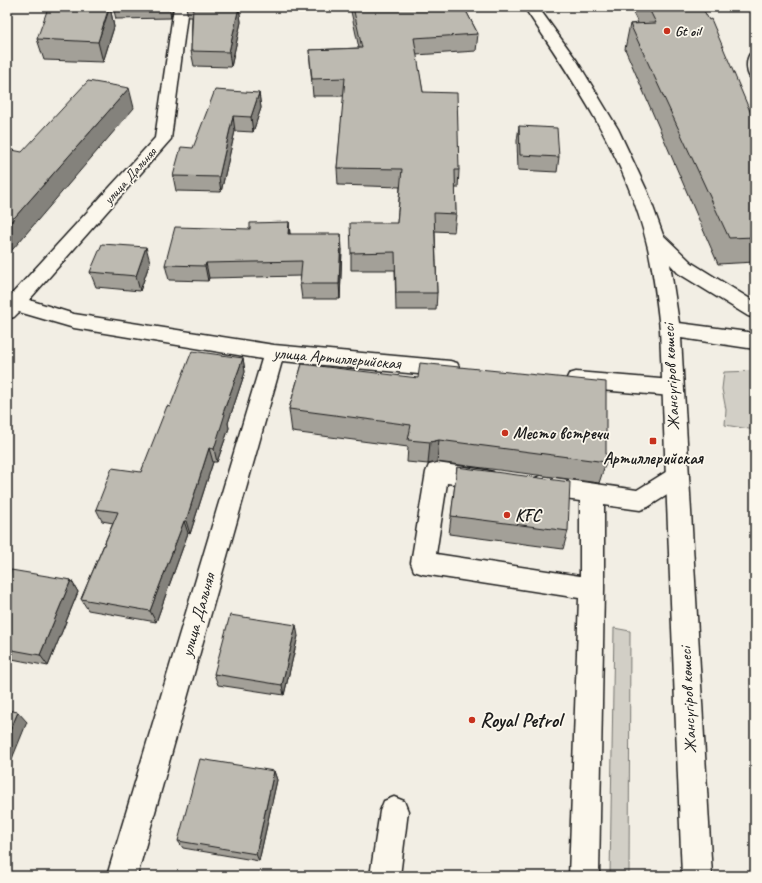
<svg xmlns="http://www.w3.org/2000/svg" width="762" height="883" font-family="Caveat,sans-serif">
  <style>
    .green { fill: #d2cfc6; stroke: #777671 }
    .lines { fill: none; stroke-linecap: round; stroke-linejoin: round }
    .minor-casing { stroke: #1c1c1c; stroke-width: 3 }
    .major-casing { stroke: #1c1c1c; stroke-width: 3 }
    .minor { fill: #fbf7ec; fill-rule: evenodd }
    .major { fill: #fbf7ec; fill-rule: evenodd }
    .wall { fill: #a3a098; stroke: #1c1c1c }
    .shaded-wall { fill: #84827c; stroke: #1c1c1c }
    .building { fill: #bdbab1; stroke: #1c1c1c }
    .poi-dot { fill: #c8321e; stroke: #fbf7ec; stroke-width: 1.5 }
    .labels { text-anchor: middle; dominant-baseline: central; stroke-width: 3.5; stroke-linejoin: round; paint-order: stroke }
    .far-poi-label { font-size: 14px; font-weight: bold; fill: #1c1c1c; stroke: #fbf7ec; text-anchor: start }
    .far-street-label { font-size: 14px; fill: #1c1c1c; stroke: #fbf7ec }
    .street-label { font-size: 17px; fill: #1c1c1c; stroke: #fbf7ec }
    .poi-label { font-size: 17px; font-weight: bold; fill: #1c1c1c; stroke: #fbf7ec; text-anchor: start }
    .near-poi-label { font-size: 20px; font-weight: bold; fill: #1c1c1c; stroke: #fbf7ec; text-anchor: start }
  </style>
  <rect width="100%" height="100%" fill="#f2eee4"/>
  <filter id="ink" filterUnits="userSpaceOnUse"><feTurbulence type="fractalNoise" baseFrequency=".025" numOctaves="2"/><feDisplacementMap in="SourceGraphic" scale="8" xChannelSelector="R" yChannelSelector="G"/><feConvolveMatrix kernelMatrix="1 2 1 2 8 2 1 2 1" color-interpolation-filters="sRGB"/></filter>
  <g filter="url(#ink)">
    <path class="green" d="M755 371V430L725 425 726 410 722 389 724 372Z
      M614 628 630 631 629 876H610Z"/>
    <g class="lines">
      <defs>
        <path id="minor" d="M174 7H188L171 139 29 300 74 314 274 345 450 361 457 363 460 369 457 375 450 377 282 361 137 876H107L262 359 74 328 19 312 14 317 7 319V294L11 295 155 138Z
          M755 52V79L750 77C746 72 746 59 750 54Z
          M576 372 672 380 679 382 683 388 679 394 672 396 576 388 569 386 566 380 569 374Z
          M437 463 485 470 493 472 496 479 493 486 485 488 447 483 436 554 580 576V501L541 496 533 493 530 486 533 479 541 476 637 490 669 470 677 468 685 470 688 477 685 484 648 507 640 510 604 505V589L599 876H569L579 598 423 574 414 571 411 563 426 472 429 465Z
          M394 797 404 801 408 811 400 876H370L380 811 384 801Z"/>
        <path id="major" d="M524 7H538L577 61 618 129 648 193 663 235 692 263 755 302V318L748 316 678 273 670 264 679 323 755 333V349L681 338 712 876H682L660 329C657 302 654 275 648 248 627 158 575 83 524 7Z"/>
      </defs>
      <use href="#minor" class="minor-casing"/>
      <use href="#major" class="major-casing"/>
      <use href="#minor" class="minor"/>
      <use href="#major" class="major"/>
    </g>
    <path class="wall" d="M110 7 114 27 103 62 44 60 37 39Z
      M113 7H173L171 18 116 19Z
      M186 7H225V8L239 7 241 22 231 67 194 66 191 51 192 17H188Z
      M350 7H464L478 34 476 51 416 55 423 92 459 170 458 188H455L456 214 454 232 435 231 437 293 436 310H396L395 270H351V253L397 223 400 187 338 185 337 168 344 96H313L309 50 359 48Z
      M630 7H702L755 123V262L718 264 625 49 630 24 638 23Z
      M259 93 261 108 253 132 235 131 221 192 176 191 173 176 193 148Z
      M519 126 559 157 557 172 518 170 517 141Z
      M289 222 290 234 342 249 340 299H302L300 284 301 276 209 278 208 281 169 280 165 265 250 229Z
      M150 262 140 291 96 287 90 272Z
      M243 358 245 372 228 423 229 428 217 462H213L190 534 188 533 156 622 88 610 81 599 113 523 102 521 96 509 141 472 170 407Z
      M302 364 606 462 599 483 437 462 428 464 407 462 408 447 292 432 289 409Z
      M457 467 568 531 563 549 449 534Z
      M7 578 71 580 78 592 48 666 7 658Z
      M298 636 284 695 218 685 214 674Z
      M274 771 277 780 259 861 183 848 178 841Z"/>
    <path class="shaded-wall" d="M110 7 114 27 103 62 98 42Z
      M169 7H173L171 18Z
      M239 7 241 22 231 67 229 52Z
      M129 88 134 108 7 256V226Z
      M259 93 261 108 253 132 251 117Z
      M233 116 235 131 221 192 219 177Z
      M289 222 290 237 288 234Z
      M341 234 342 249 340 299 339 284Z
      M146 247 150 262 140 291 136 276Z
      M206 263 209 278 208 281 205 266Z
      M243 358 245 372 228 423 229 428 217 462 214 449 223 413Z
      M439 440 437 462 428 464 430 442Z
      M209 448 213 462 190 534 186 521Z
      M184 521 188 533 156 622 150 611Z
      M71 580 78 592 48 666 40 655Z
      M296 625 298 636 284 695 282 685Z
      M18 712 27 722 7 771V738Z
      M274 771 277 780 259 861 256 854Z"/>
    <path class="building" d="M82 7H109L98 42 37 39 48 8Z
      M193 7H221V8L239 7 229 52 191 51Z
      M353 7H464L478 34 414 38 423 92 457 93 459 170H455L456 214 434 213 437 293H396L395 252 351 253 350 223H397L402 169 337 168 345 78 312 79 309 50 362 48Z
      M648 7H702L709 20 711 19 755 123V237L729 238 630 24 656 23Z
      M88 81 129 88 7 226V149L22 152Z
      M215 90 259 93 251 117 233 116 219 177 173 176 181 147 193 148Z
      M519 126 557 128 559 157 520 155Z
      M289 222 288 234H341L339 284H300L302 261 206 263 205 266 165 265 175 227 250 229V223Z
      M102 244 146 247 136 276 90 272Z
      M192 351 243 358 223 413 225 414 214 449 209 448 186 521H184L150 611 81 599 118 512 96 509 112 468 141 472 167 406 170 407Z
      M420 363 606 382V462L439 440 430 442 408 440 411 425 289 409 302 364 418 378Z
      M457 467 570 482 568 531 451 516Z
      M11 570 71 580 40 655 7 649V578Z
      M230 615 296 625 282 685 214 674Z
      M7 710 18 712 7 738Z
      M200 759 274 771 256 854 178 841Z"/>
  </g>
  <g class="poi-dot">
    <circle cx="667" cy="31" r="4"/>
    <circle cx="505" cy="433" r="4"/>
    <rect x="649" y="437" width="8" height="8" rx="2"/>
    <circle cx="507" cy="515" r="4"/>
    <circle cx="472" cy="720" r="4"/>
  </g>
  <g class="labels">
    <g class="far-poi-label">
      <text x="675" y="31">Gt oil</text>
    </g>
    <g class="far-street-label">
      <text transform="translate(130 176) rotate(-48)">улица Дальняя</text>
    </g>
    <g class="street-label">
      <text transform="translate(337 358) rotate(5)">улица Артиллерийская</text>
      <text transform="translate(671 377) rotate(-93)">Жансүгіров көшесі</text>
      <text transform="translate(198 615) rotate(-74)">улица Дальняя</text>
      <text transform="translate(688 700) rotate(-93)">Жансүгіров көшесі</text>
    </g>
    <g class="poi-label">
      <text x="513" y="433">Место встречи</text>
      <text x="653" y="458" text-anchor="middle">Артиллерийская</text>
      <text x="515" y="515">KFC</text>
    </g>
    <g class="near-poi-label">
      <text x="480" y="720">Royal Petrol</text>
    </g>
  </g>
  <rect width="762" height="883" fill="none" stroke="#fbf7ec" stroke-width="24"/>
  <rect x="12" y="12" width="738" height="859" fill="none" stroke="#1c1c1c" stroke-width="1.5" filter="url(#ink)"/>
</svg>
